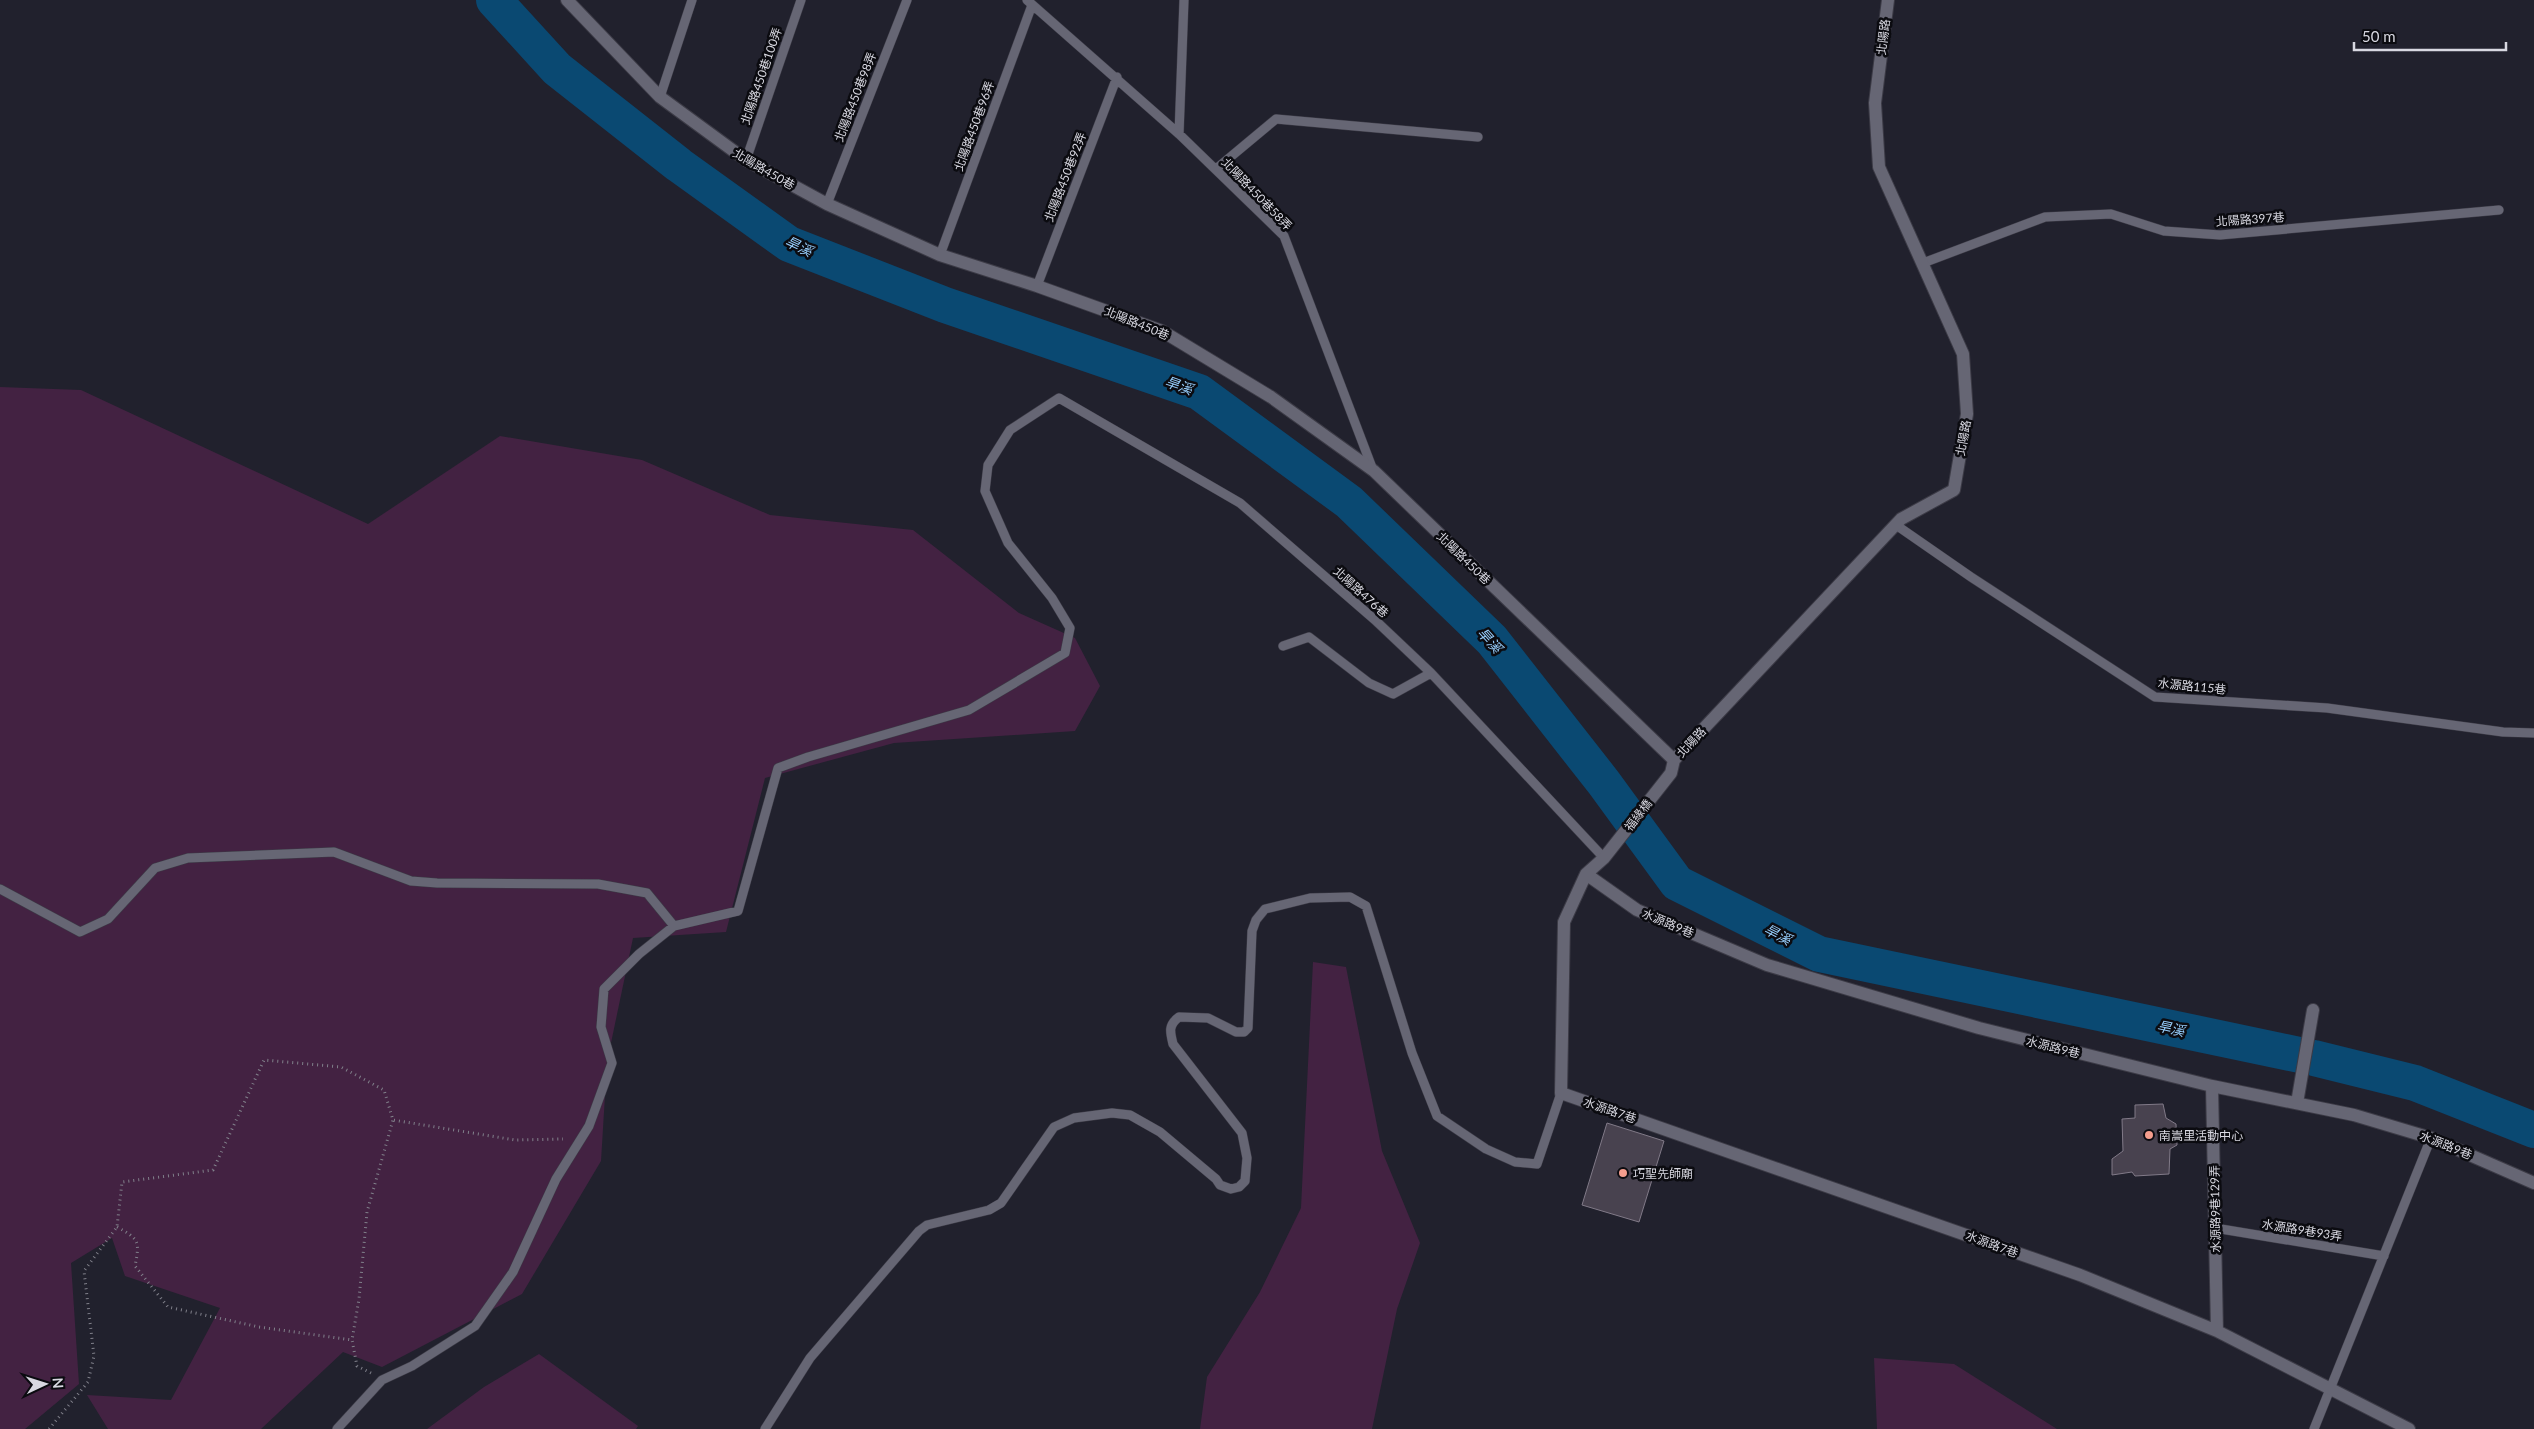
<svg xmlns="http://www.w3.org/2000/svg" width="2534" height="1429" font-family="Lato,'Noto Sans TC',sans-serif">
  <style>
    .green { fill: #432242 }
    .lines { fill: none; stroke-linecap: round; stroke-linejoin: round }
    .river { stroke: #0a4972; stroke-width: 36 }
    .building { fill: #48424f; stroke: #817a88 }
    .service-casing { stroke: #3c3b46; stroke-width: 10 }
    .minor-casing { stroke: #3c3b46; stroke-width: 14 }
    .path { stroke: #81818b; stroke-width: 3; stroke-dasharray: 1 4; stroke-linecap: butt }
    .service { stroke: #666674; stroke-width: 9 }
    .minor { stroke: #666674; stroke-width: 12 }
    .poi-dot { fill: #f49d8d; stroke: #0b0b10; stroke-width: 2 }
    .labels { text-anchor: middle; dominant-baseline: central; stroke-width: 5; stroke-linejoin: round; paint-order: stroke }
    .street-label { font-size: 12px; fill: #d8d8e1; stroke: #0b0b10 }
    .poi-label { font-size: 12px; fill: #d8d8e1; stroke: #0b0b10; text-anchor: start }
    .water-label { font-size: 14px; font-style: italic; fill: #97cefc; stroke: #0b0b10 }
  </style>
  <rect width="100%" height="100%" fill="#21212d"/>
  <path class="green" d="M0 387 81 390 368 524 500 436 642 460 770 515 913 530 1019 613 1075 638 1100 686 1075 731 894 743 765 778 726 932 633 938 607 1062 601 1161 522 1294 382 1367 343 1352 261 1429H108L87 1395 171 1400 220 1308 125 1276 112 1238 71 1263 79 1384 25 1429H0Z
    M1313 962 1346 967 1382 1151 1420 1243 1397 1309 1372 1429H1200L1207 1377 1260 1292 1301 1208Z
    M539 1354 638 1426 636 1429H427L484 1387Z
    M1874 1358 1954 1364 2057 1429H1877Z"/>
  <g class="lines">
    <path class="river" d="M494 0 557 69 679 165 789 244 945 305 1199 392 1349 502 1492 640 1604 783 1677 883 1819 954 2314 1058 2415 1083 2534 1130"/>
  </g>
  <path class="building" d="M2163 1104 2166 1118 2176 1124 2177 1145 2170 1149 2169 1174 2135 1176 2132 1172 2112 1175V1159L2123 1151 2122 1119 2135 1118V1105Z
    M1607 1123 1664 1141 1639 1222 1582 1205Z"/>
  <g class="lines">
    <defs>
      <path id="service" d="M1027 0 1179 134 1284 236 1373 470
        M660 97 692 0
        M1179 134 1184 0
        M746 160 801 0
        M1216 169 1276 119 1478 137
        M827 204 907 0
        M940 255 1032 5
        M1923 263 2045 217 2111 214 2164 231 2220 235 2499 210
        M1037 286 1117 77
        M1896 525 1971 577 2155 697 2327 708 2503 732 2534 733
        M1283 646 1309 637 1369 683 1393 694 1431 673
        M0 889 80 932 108 919 155 868 188 858 334 852 411 881 437 883 598 884 647 893 674 926 738 911 778 768 808 757 969 710 1065 653 1070 628 1052 598 1008 543 985 491 988 465 1010 430 1059 398 1240 503 1375 620 1431 673 1604 858
        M2215 1228 2384 1256
        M337 1429 382 1380 412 1366 475 1326 513 1272 556 1179 589 1126 612 1063 601 1027 604 989 639 954 674 926
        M765 1429 810 1358 919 1231 927 1225 989 1210 1001 1203 1054 1127 1074 1118 1112 1113 1130 1115 1160 1132 1216 1179 1220 1185 1231 1189 1239 1187 1245 1181 1247 1158 1242 1133 1173 1044C1170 1032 1168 1025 1179 1017L1208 1018 1236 1032H1244L1248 1028 1252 931 1256 920 1265 909 1310 898 1350 897 1366 906 1412 1053 1437 1116 1486 1149 1515 1162 1537 1164 1561 1093
        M2314 1429 2431 1138"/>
      <path id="minor" d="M567 0 660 97 746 160 827 204 940 255 1037 286 1162 331 1271 397 1374 471 1674 760
        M1888 0 1875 103 1879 167 1963 354 1967 414 1954 490 1901 519 1674 760 1671 773 1604 858 1586 874 1564 922 1561 1093 2080 1275 2217 1331 2409 1429
        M1586 874 1637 910 1767 965 1979 1028 2212 1086 2354 1115 2431 1138 2534 1183
        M2212 1086 2217 1331
        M2297 1103 2313 1010"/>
    </defs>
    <use href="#service" class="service-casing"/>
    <use href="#minor" class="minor-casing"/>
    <path class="path" d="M117 1227C139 1239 140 1241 135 1266L168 1307 259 1327 352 1340
      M371 1373 357 1366 352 1340 359 1299 367 1212 393 1120
      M49 1429 88 1382 94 1356 84 1271 117 1227 122 1182 213 1170 264 1060 341 1067 384 1090 393 1120 515 1140 563 1139"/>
    <use href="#service" class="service"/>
    <use href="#minor" class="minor"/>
  </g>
  <g class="poi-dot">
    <circle cx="2149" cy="1135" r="5"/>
    <circle cx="1623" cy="1173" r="5"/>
  </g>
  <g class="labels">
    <g class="street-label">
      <text transform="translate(1883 37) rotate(-83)">北陽路</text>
      <text transform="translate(761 76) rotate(-71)">北陽路450巷100弄</text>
      <text transform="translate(855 97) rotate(-69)">北陽路450巷98弄</text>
      <text transform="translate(974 126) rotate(-70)">北陽路450巷96弄</text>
      <text transform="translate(764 169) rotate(30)">北陽路450巷</text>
      <text transform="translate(1065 177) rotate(-69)">北陽路450巷92弄</text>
      <text transform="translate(1257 194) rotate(46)">北陽路450巷58弄</text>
      <text transform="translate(2250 219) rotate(-4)">北陽路397巷</text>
      <text transform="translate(1137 323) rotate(22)">北陽路450巷</text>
      <text transform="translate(1963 438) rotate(-80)">北陽路</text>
      <text transform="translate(1464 558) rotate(44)">北陽路450巷</text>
      <text transform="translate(1361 592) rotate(42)">北陽路476巷</text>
      <text transform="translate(2192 686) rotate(6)">水源路115巷</text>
      <text transform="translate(1691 742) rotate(-47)">北陽路</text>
      <text transform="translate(1638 815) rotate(-52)">福緣橋</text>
      <text transform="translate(1668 923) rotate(23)">水源路9巷</text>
      <text transform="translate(2053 1047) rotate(14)">水源路9巷</text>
      <text transform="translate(1610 1110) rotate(19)">水源路7巷</text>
      <text transform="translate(2446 1145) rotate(22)">水源路9巷</text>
      <text transform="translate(2215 1209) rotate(-91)">水源路9巷129弄</text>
      <text transform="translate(2302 1230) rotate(9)">水源路9巷93弄</text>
      <text transform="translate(1992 1244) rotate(20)">水源路7巷</text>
    </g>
    <g class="poi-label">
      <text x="2159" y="1135">南嵩里活動中心</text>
      <text x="1633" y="1173">巧聖先師廟</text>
    </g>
    <g class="water-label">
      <text transform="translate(799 246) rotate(25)">旱溪</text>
      <text transform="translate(1179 385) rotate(19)">旱溪</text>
      <text transform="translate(1490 640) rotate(48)">旱溪</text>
      <text transform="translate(1778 934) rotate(27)">旱溪</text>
      <text transform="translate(2171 1028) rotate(12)">旱溪</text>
    </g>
  </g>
  <g transform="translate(45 1384) rotate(86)" stroke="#0b0b10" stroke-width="4" paint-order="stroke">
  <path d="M0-4L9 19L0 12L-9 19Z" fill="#d8d8e1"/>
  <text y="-8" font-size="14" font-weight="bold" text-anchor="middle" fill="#d8d8e1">N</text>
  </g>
  <path d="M2354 42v8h152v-8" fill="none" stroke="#d8d8e1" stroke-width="2.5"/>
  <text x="2362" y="42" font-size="15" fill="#d8d8e1" stroke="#0b0b10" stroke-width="4" paint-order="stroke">50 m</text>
</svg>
